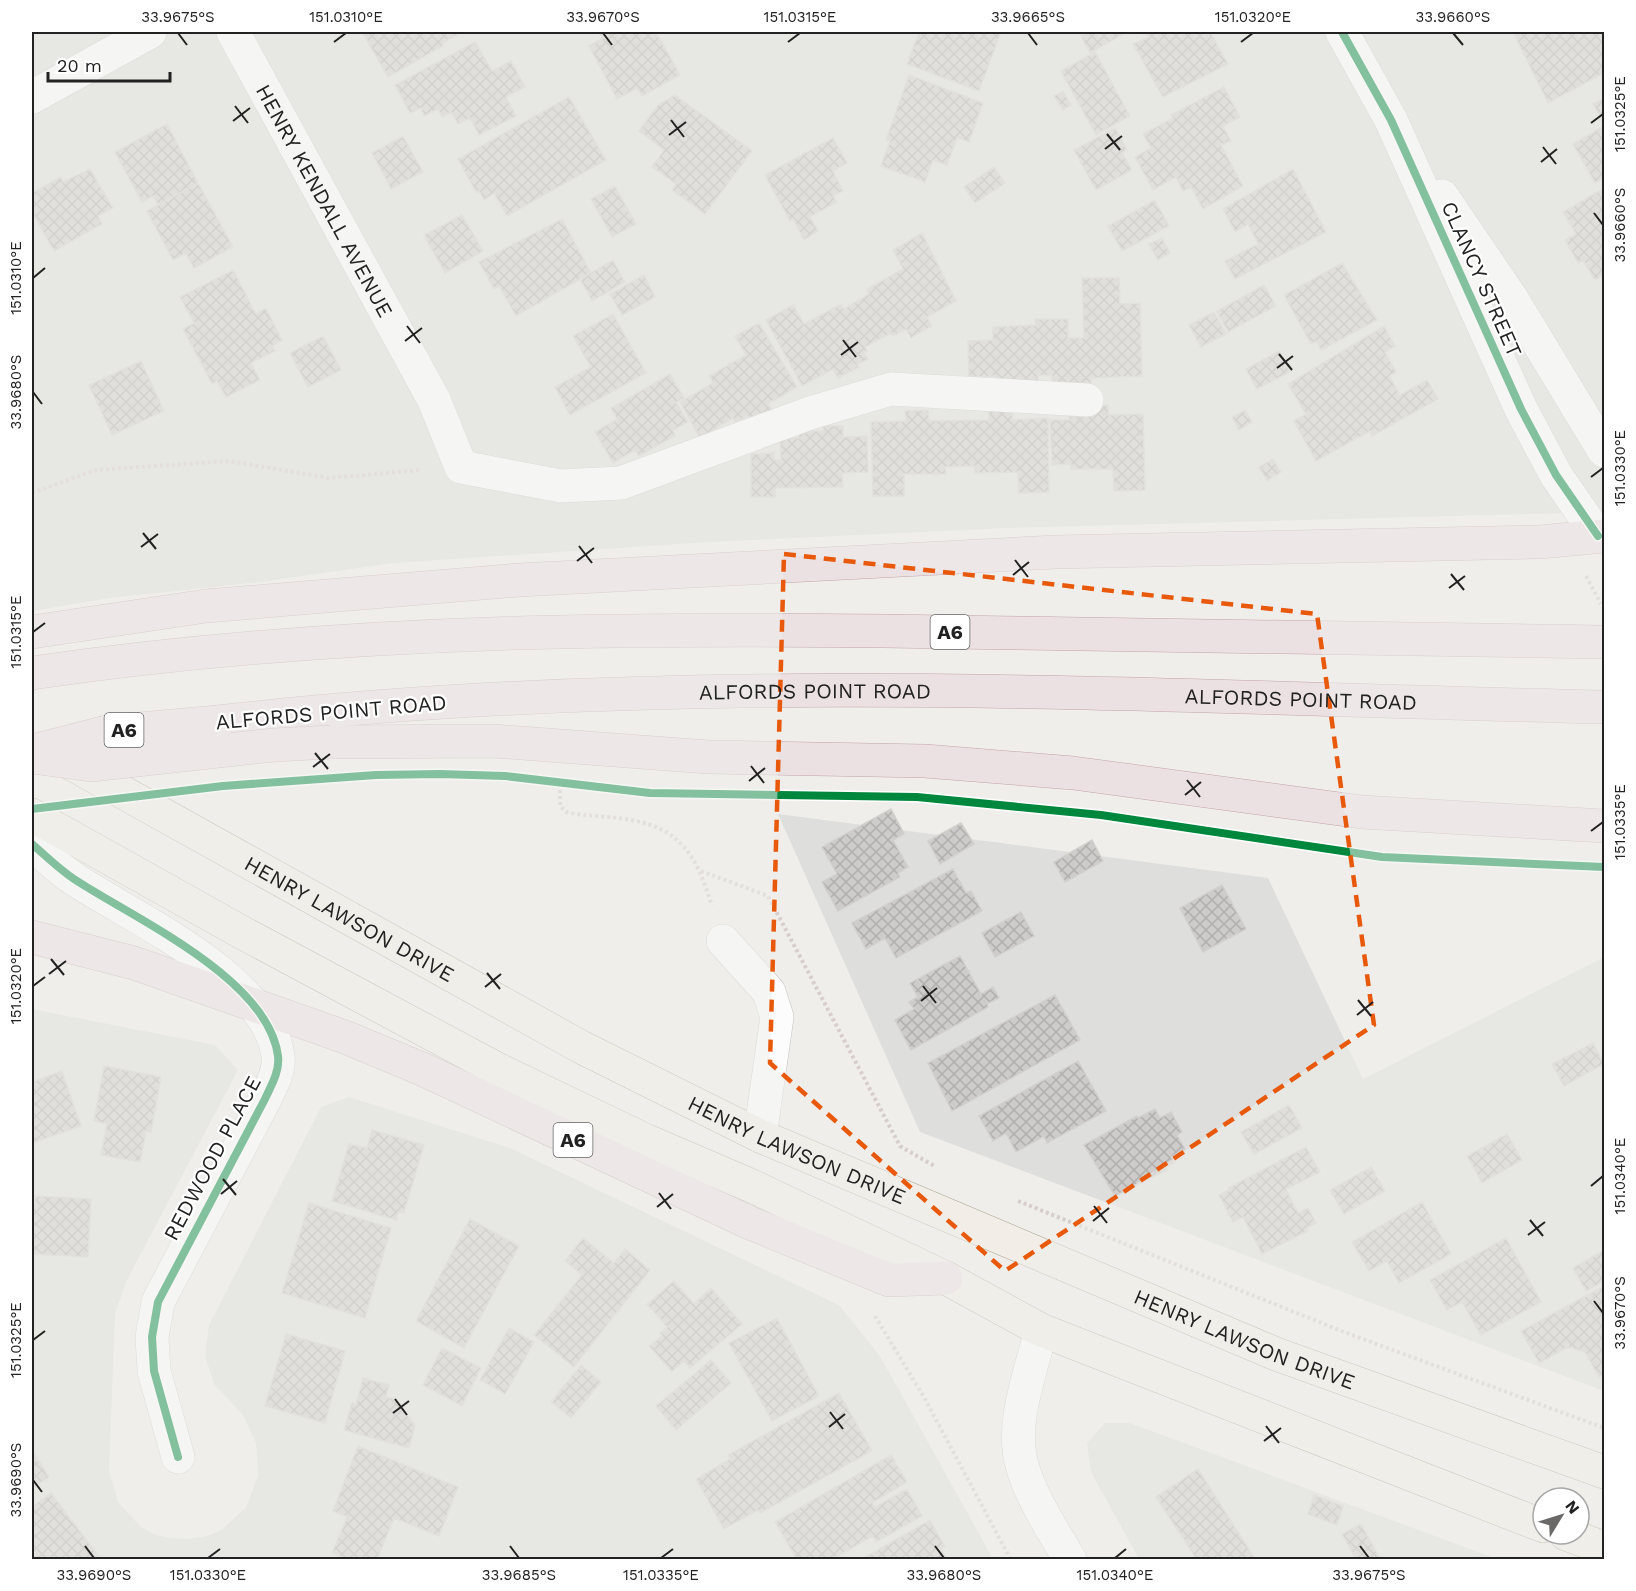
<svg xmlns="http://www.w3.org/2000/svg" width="1636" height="1591" font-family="'Work Sans',sans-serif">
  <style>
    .residential { fill: #dededc }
    .building { fill: url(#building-cross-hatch); stroke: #d2d0cc; stroke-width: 1.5 }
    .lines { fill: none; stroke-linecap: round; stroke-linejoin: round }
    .minor-casing { stroke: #c5c5c3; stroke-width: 34 }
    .major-casing { stroke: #a59f88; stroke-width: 34 }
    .highway-casing { stroke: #c2a4a9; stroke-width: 34 }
    .path { stroke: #d7cdca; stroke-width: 4; stroke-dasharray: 3 3; stroke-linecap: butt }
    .minor { stroke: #fdfcfc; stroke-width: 33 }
    .major { stroke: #f2eee7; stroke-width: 33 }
    .highway { stroke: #ebe1e2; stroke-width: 33 }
    .highway-bridge-casing { stroke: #c2a4a9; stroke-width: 34; stroke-linecap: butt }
    .highway-bridge { stroke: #ebe1e2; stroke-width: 33 }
    .cycleway-casing { stroke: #fff; stroke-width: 11 }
    .cycleway { stroke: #00873e; stroke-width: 8 }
    .marked { fill: none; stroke: #e8590c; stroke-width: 4.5; stroke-dasharray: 12 8; stroke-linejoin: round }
    .ticks { fill: none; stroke: #222; stroke-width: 2 }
    .labels { text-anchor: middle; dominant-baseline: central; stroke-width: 4.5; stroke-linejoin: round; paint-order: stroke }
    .shield { fill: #fff; stroke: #646464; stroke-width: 1.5 }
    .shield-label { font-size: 20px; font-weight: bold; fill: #222 }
    .street-label { font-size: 21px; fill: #222; stroke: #fff }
    .neatline { fill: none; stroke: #222; stroke-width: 2 }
    .ticks-label { font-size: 15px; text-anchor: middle; fill: #222 }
  </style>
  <defs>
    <pattern id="building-cross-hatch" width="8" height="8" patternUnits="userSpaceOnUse" patternTransform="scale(1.5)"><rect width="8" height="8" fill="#ceccca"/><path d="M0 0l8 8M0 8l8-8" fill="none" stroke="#b1afad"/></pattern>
  </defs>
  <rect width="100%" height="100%" fill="#efeeeb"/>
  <path class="residential" d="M32 32H1604V512L1009 528 708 542 394 563 261 582 110 598 32 611Z
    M778 814 1268 878 1363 1079 1604 957V1391L920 1132Z
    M32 1009 215 1045 238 1070 127 1280 115 1314 109 1471 118 1502 141 1527 156 1535 171 1538 188 1539 208 1536 223 1529 246 1507 258 1476 256 1443 243 1415 214 1384 205 1356 209 1325 321 1107 349 1097 510 1148 839 1305 880 1356 993 1559H32Z
    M1105 1423H1130L1497 1559H1139L1091 1472 1087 1443Z"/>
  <path class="building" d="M362 32H455L457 35 442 43 443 46 388 77Z
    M599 32H656L680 75 642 96 637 88 617 99 589 46 603 38Z
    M919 32H1001L979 91 907 64Z
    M1088 32H1127L1090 53 1081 36Z
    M1145 32H1210L1228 64 1163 97 1133 44 1148 37Z
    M1513 32H1604V73L1548 103Z
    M475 42 492 71 511 61 525 87 506 97 516 116 479 135 470 118 458 124 451 112 442 117 438 109 424 116 421 108 410 113 395 85Z
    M1095 52 1130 116 1096 135 1061 71Z
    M909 75 983 103 969 142 957 138 947 165 933 160 925 182 881 166 890 141 886 140Z
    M1224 87 1240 117 1223 126 1231 141 1221 145 1243 186 1203 209 1191 187 1183 191 1176 177 1153 190 1135 157 1151 148 1143 134 1173 118 1171 115Z
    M1063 91 1071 105 1063 110 1054 96Z
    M675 95 752 151 705 214 672 190 676 184 652 167 664 150 639 131 658 105Z
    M569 97 606 160 507 216 494 193 484 200 479 191 476 192 458 159Z
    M1604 98V124L1593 104Z
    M167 124 198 183 158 205 153 196 142 202 115 152Z
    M1604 126V178L1595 183 1573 144Z
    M1115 128 1127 150 1122 153 1132 170 1096 190 1074 150Z
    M403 136 423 172 391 189 372 153Z
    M833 138 847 163 833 171 843 191 833 196 837 202 810 217 818 231 804 240 793 219 790 221 765 175Z
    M994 167 1005 183 975 203 964 187Z
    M90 169 113 208 98 216 102 224 54 251 32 212V193L61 177 63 182Z
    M1293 169 1326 232 1235 279 1225 261 1258 244 1248 224 1235 232 1223 209Z
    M198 183 233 247 194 268 186 253 173 260 147 211Z
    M615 186 636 224 612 237 591 199Z
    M1604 188V275L1595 280 1583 260 1578 263 1565 240 1576 234 1563 212Z
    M1155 200 1169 226 1122 251 1108 226Z
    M462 215 483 251 445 273 424 235Z
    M562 219 591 273 516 316 499 286 494 289 479 262Z
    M922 233 956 301 927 317 932 326 911 338 906 329 893 336 891 333 865 347 867 351 864 353 868 359 857 365 859 367 838 378 833 369 802 386 766 320 793 305 804 324 841 304 844 309 869 294 867 289 903 269 893 250Z
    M1162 238 1170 253 1158 260 1149 244Z
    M613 260 625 282 592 301 580 279Z
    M1342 263 1377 320 1321 350 1316 341 1311 344 1284 295Z
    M233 270 256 314 266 308 282 340 272 346 275 351 251 363 260 380 226 397 217 381 212 384 183 329 194 323 180 297Z
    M644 275 655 297 622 315 610 294Z
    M1082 278H1119L1120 304 1140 303 1142 376 1091 378V383H1052V375H1038V382L995 383V376L969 377 968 341 993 340V327L1036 325 1035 319H1068V338H1084Z
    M1264 285 1276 306 1228 332 1217 311Z
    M1214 312 1226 334 1201 347 1189 325Z
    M613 314 646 373 570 415 555 387 591 367 573 336Z
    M759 323 797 387 768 404 773 411 753 423 748 416 735 422 733 418 700 438 680 402 713 383 709 376 746 355 735 336Z
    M1384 326 1395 346 1385 352 1396 372 1389 376 1400 395 1427 380 1438 399 1372 436 1370 431 1316 461 1294 421 1306 414 1288 384Z
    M323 336 341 370 308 387 290 353Z
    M1279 351 1290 372 1257 389 1246 369Z
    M141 361 164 411 112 435 89 385Z
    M670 374 684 398 676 402 688 422 673 430 675 436 639 456 635 450 613 463 595 432 617 419 611 408Z
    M1108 405V415L1143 414 1145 490 1114 491 1113 469H1071V464L1052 465 1050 420H1069V416H1084L1083 406Z
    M989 408H1012V420L1048 418 1049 492 1019 493 1018 472 975 473V466L945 467 946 474H904V496H873L871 422 906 421 905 411 928 410 929 421 989 420Z
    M1245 410 1252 422 1239 430 1232 417Z
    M823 426H843V437L867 436 868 472 842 473 843 487 775 488V497H751V454L774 453V460H781L780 438H799L798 431H823Z
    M1273 459 1281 472 1267 481 1259 467Z
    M891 809 904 834 893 840 908 867 898 873 900 877 838 911 822 882 837 874 822 847Z
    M961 823 974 844 940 864 928 841Z
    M1092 840 1103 861 1065 882 1054 862Z
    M953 869 966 893 971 891 982 911 896 958 885 938 866 949 852 923Z
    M1222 885 1246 929 1203 952 1180 908Z
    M1021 912 1034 936 995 957 982 933Z
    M960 956 981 994 993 987 999 998 987 1004 988 1007 911 1050 895 1020 914 1009 909 1002 918 997 910 983Z
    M1055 995 1080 1040 952 1111 928 1063Z
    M1593 1043 1604 1064 1564 1086 1552 1064Z
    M1078 1061 1106 1111 1047 1143 1044 1136 1016 1152 1006 1133 993 1141 979 1116Z
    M104 1066 161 1077 151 1132 146 1131 140 1162 101 1155 107 1124 94 1121Z
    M62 1071 81 1126 32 1143V1082Z
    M1289 1105 1302 1128 1254 1154 1241 1132Z
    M1155 1109 1160 1118 1171 1112 1182 1132 1177 1135 1185 1149 1171 1157 1174 1163 1165 1168 1167 1170 1115 1196 1084 1145 1137 1116 1138 1118Z
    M372 1130 424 1145 404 1213 398 1212 396 1220 332 1201 349 1144 367 1148Z
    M1507 1134 1522 1160 1482 1183 1467 1156Z
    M1306 1147 1320 1172 1286 1189 1298 1213 1308 1208 1316 1223 1306 1228 1308 1231 1262 1254 1243 1217 1233 1222 1219 1195 1229 1190 1228 1188Z
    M1371 1167 1385 1191 1344 1214 1330 1190Z
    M35 1196 91 1199 88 1257 33 1254 32 1207H35Z
    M1422 1202 1451 1254 1399 1283 1387 1261 1369 1271 1352 1242Z
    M309 1203 391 1228 365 1318 282 1293Z
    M470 1219 519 1246 464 1348 416 1321Z
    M583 1238 614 1263 625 1249 650 1270 574 1367 534 1335 582 1275 565 1261Z
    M1506 1238 1541 1302 1481 1335 1462 1302 1447 1310 1430 1280Z
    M1604 1250V1281L1586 1291 1573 1268Z
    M674 1281 694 1304 711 1288 742 1324 690 1368 684 1361 672 1372 649 1346 662 1336 660 1333 667 1327 647 1304Z
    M1604 1286V1374L1599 1377 1585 1352 1568 1347 1539 1363 1521 1331Z
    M777 1318 819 1396 772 1421 729 1343Z
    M509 1328 534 1342 505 1394 480 1380Z
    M286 1334 345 1351 325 1423 265 1406Z
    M442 1348 481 1368 462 1406 423 1385Z
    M711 1360 731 1383 676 1430 656 1406Z
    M581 1365 601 1382 571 1418 551 1402Z
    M363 1378 389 1385 386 1397 397 1400 415 1426 409 1448 344 1430 352 1403 356 1404Z
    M839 1393 872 1451 760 1513 758 1510 724 1529 696 1479 730 1459 728 1455Z
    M358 1446 458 1487 439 1536 394 1518 377 1560H348L332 1553 347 1517 333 1511Z
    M32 1450 49 1477 32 1488Z
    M891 1455 907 1482 872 1503 875 1507 907 1489 922 1516 876 1542 873 1536 831 1560H797L775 1522Z
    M1198 1469 1256 1560H1197L1156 1497Z
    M51 1493 100 1558 98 1560 32 1559V1507Z
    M1314 1495 1343 1506 1337 1525 1308 1514Z
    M930 1520 945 1547 941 1549 947 1560H860Z
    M1361 1524 1381 1560H1356L1342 1534Z"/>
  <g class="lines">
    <defs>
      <g id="minor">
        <path id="s1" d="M233 32 434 400 461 467 561 486 621 483 810 413 891 389 1087 400"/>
        <path d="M1342 32 1391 120 1521 409 1556 475 1598 536"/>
        <path d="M32 97 150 32"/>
        <path d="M1442 196 1512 299 1604 451"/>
        <path d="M32 844C46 856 59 869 74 879 133 918 268 978 278 1056 280 1071 271 1086 265 1099L158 1302 152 1337 154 1371 178 1457"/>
        <path d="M723 941 769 992 777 1017 760 1136"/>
        <path d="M1041 1330C1031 1372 1010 1423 1022 1465 1031 1498 1053 1530 1070 1560"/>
      </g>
      <g id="major">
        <path id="s2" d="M63 759 581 1047 760 1136 1276 1354 1604 1472"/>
        <path d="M32 815 243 933 499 1070 647 1141 752 1186 946 1278 1041 1330 1543 1526"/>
        <path d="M1566 1534 1604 1548"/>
      </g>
      <g id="highway">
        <path d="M32 632 206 606 519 580 1055 552 1540 542 1604 536"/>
        <path d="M32 673C359 625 689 627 1019 633 1214 636 1409 639 1604 642"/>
        <path id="s3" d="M218 722C678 669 1143 696 1604 707"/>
        <path d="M331 742 494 741 708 757 925 761 1073 773 1362 812 1604 826"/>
        <path d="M32 937 134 963 345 1037 422 1069 750 1223 889 1280 946 1278"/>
      </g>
    </defs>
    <use href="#minor" class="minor-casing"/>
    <use href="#major" class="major-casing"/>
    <use href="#highway" class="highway-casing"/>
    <path class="path" d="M32 493 96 470 229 461 329 478 422 470
      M1586 576 1601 604
      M560 784V806L566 812C588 817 610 816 631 820 684 829 698 861 712 906
      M701 871 768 896 900 1146 936 1167
      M1018 1201 1344 1332 1604 1428
      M875 1316 925 1399 1011 1560"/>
    <use href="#minor" class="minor"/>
    <use href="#major" class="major"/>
    <use href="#highway" class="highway"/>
    <defs>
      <path id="highway-bridge" d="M33 751 107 732 218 722
        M32 757 91 765 274 745 331 742"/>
    </defs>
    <use href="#highway-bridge" class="highway-bridge-casing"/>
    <use href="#highway-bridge" class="highway-bridge"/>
    <defs>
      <path id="cycleway" d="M1342 32 1391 120 1521 409 1556 475 1598 536
        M32 809 223 786 376 775 440 774 505 776 650 793 917 797 1101 815 1382 857 1604 867
        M32 844C46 856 59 869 74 879 133 918 268 978 278 1056 280 1071 271 1086 265 1099L158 1302 152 1337 154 1371 178 1457"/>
    </defs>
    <use href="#cycleway" class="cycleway-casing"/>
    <use href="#cycleway" class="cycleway"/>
  </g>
  <path d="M0 0H1636V1591H0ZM784 554 1317 614 1374 1025 1005 1271 770 1063Z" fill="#efeeeb" fill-opacity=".55" fill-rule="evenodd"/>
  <path class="marked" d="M784 554 1317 614 1374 1025 1005 1271 770 1063Z"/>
  <path class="ticks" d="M178 33 187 45M603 33 612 45M1028 33 1037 45M1453 33 1463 45M334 42 346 33M788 42 800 33M1241 42 1253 33M235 106 248 123M671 120 684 137M233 121 250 108M1591 123 1603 114M1107 134 1120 150M669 135 686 122M1543 147 1556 164M1105 149 1122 136M1541 162 1557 149M1594 213 1603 225M33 278 45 268M407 326 420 343M843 340 856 357M405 341 422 328M1279 354 1292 370M841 355 858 342M1277 368 1293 356M33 392 42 404M1591 477 1603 468M143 533 156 549M579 546 592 563M141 547 158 534M1015 560 1028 577M577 561 594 548M1451 574 1464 590M1013 575 1029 562M1449 588 1465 576M33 632 45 623M315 753 328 769M751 766 764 783M313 767 330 754M1187 780 1200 797M749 781 765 768M1185 795 1201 782M1591 831 1603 822M51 959 64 975M487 973 500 989M49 974 66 961M33 986 45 977M923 986 936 1003M485 987 501 974M1358 1000 1371 1016M921 1001 937 988M1357 1015 1373 1002M223 1179 236 1195M1591 1186 1603 1176M659 1193 671 1209M221 1194 237 1181M1094 1206 1107 1223M657 1207 673 1194M1530 1220 1543 1236M1093 1221 1109 1208M1528 1235 1545 1222M1594 1301 1603 1313M33 1340 45 1331M395 1399 407 1415M830 1412 843 1429M393 1413 409 1401M1266 1426 1279 1443M829 1427 845 1414M1264 1441 1281 1428M33 1480 42 1492M85 1546 94 1558M510 1546 519 1558M935 1546 944 1558M1360 1546 1369 1558M208 1558 220 1549M661 1558 673 1549M1115 1558 1126 1549"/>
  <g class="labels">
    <g class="shield">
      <rect x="930.5" y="615" width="39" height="34" rx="4.5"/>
      <rect x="104.5" y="713" width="39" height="34" rx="4.5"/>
      <rect x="553.5" y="1123" width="39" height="34" rx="4.5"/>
    </g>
    <g class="shield-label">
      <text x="950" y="632">A6</text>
      <text x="124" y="730">A6</text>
      <text x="573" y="1140">A6</text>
    </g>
    <g class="street-label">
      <text stroke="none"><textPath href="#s1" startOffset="192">HENRY KENDALL AVENUE</textPath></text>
      <text transform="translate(1482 279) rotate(66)">CLANCY STREET</text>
      <text stroke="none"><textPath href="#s3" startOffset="598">ALFORDS POINT ROAD</textPath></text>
      <text stroke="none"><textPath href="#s3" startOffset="1084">ALFORDS POINT ROAD</textPath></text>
      <text transform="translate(331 712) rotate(-5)">ALFORDS POINT ROAD</text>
      <text stroke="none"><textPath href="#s2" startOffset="328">HENRY LAWSON DRIVE</textPath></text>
      <text stroke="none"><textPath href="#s2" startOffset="832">HENRY LAWSON DRIVE</textPath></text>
      <text transform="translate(212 1158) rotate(-62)">REDWOOD PLACE</text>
      <text stroke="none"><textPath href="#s2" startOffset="1318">HENRY LAWSON DRIVE</textPath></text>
    </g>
  </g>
  <rect width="1636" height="1591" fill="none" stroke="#ffffff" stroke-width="66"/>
  <g transform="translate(1561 1516) rotate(52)"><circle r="28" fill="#ffffff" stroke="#a7a7a7" stroke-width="1.5"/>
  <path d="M0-4.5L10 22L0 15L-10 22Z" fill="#6a6968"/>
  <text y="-9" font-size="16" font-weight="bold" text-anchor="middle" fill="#222222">N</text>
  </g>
  <path d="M48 72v9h122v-9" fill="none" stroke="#222222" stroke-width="3"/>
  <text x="57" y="72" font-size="18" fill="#222222" stroke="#ffffff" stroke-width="4.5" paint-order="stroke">20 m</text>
  <rect x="33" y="33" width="1570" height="1525" class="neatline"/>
  <g class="ticks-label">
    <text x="178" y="22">33.9675°S</text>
    <text x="346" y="22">151.0310°E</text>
    <text x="603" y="22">33.9670°S</text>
    <text x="800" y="22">151.0315°E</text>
    <text x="1028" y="22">33.9665°S</text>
    <text x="1253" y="22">151.0320°E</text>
    <text x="1453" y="22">33.9660°S</text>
    <text transform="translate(1620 114) rotate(-90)" y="5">151.0325°E</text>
    <text transform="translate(1620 225) rotate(-90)" y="5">33.9660°S</text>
    <text transform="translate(16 278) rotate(-90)" y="5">151.0310°E</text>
    <text transform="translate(16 392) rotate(-90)" y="5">33.9680°S</text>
    <text transform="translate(1620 468) rotate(-90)" y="5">151.0330°E</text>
    <text transform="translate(16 632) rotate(-90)" y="5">151.0315°E</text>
    <text transform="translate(1620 822) rotate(-90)" y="5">151.0335°E</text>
    <text transform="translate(16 986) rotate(-90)" y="5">151.0320°E</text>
    <text transform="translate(1620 1176) rotate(-90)" y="5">151.0340°E</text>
    <text transform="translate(1620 1313) rotate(-90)" y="5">33.9670°S</text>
    <text transform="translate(16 1340) rotate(-90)" y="5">151.0325°E</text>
    <text transform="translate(16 1480) rotate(-90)" y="5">33.9690°S</text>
    <text x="94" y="1580">33.9690°S</text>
    <text x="208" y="1580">151.0330°E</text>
    <text x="519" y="1580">33.9685°S</text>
    <text x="661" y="1580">151.0335°E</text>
    <text x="944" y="1580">33.9680°S</text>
    <text x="1115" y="1580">151.0340°E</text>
    <text x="1369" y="1580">33.9675°S</text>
  </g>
</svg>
